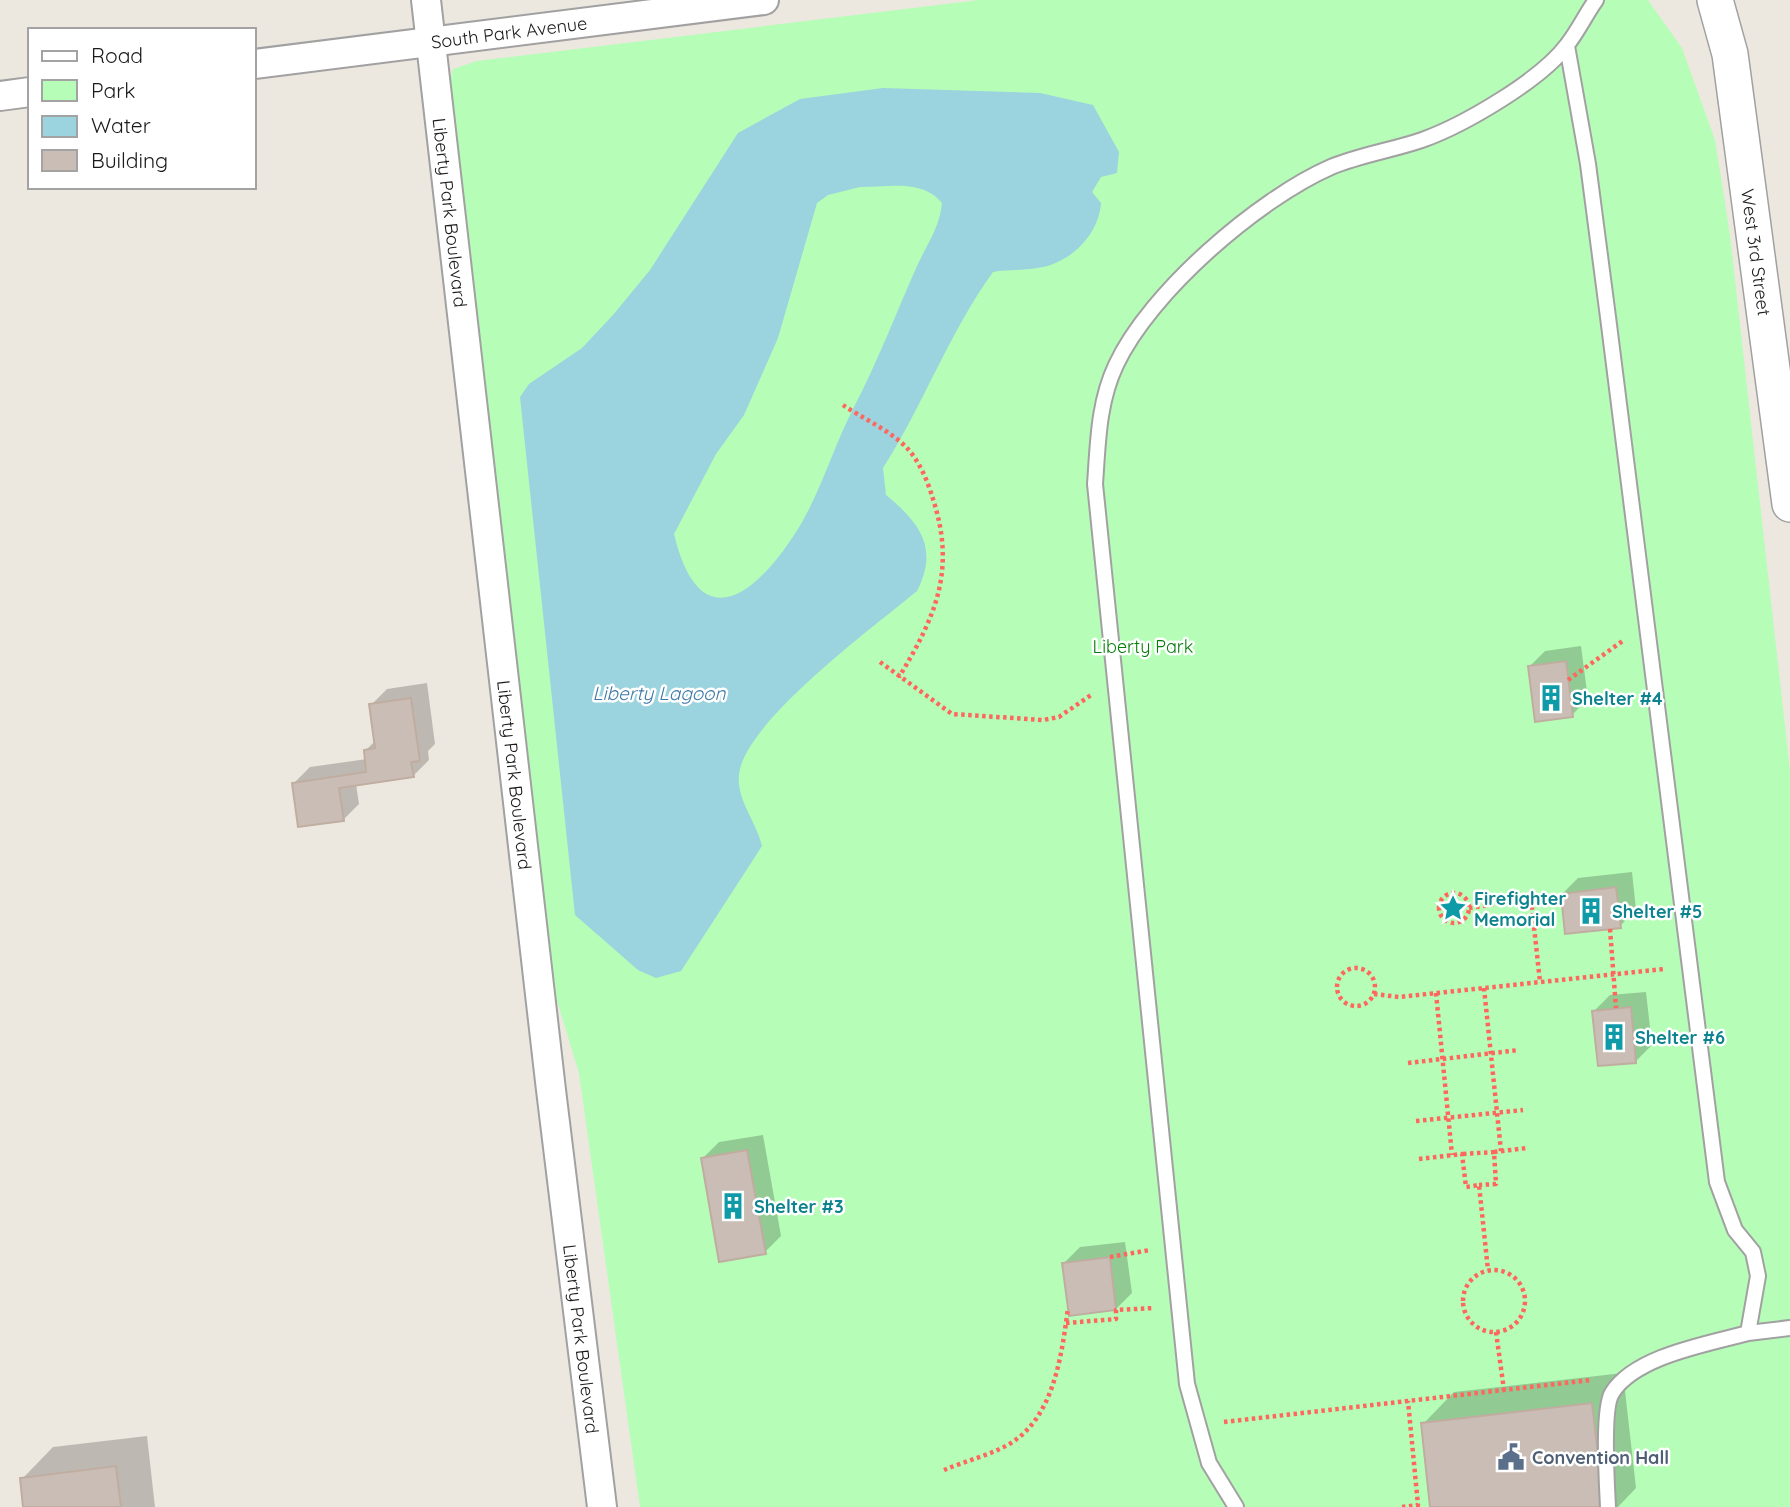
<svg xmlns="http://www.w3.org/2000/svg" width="1790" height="1507" font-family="Quicksand,sans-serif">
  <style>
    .park { fill: #b6fdb8 }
    .water { fill: #9bd3df; fill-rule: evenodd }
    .shadow { fill: #0003 }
    .building { fill: #c9bdb5; stroke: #c0ada0; stroke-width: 2 }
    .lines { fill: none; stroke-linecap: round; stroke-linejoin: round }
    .service-casing { stroke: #a1a1a1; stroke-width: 18 }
    .minor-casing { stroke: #a1a1a1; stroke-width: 32 }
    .tertiary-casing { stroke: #a1a1a1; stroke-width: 38 }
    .path { stroke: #ff675e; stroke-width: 4.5; stroke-dasharray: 3.5 3.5; stroke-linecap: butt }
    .service { stroke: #fff; stroke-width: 14 }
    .minor { stroke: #fff; stroke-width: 28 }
    .tertiary { stroke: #fff; stroke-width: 35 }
    .labels { text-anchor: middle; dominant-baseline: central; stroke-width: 5; stroke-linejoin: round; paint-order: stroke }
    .street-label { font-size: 18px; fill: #1a1a1a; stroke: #fff }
    .park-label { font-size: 18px; fill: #037e08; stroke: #fff }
    .culture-label { font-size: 18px; font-weight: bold; fill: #0d838f; stroke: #fff; text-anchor: start }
    .service-label { font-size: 18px; font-weight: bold; fill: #4e5e75; stroke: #fff; text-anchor: start }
    .water-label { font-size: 19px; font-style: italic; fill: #3f79a7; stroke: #fff }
  </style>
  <rect width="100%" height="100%" fill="#ede8df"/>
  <path class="park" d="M979 0H1648L1682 48 1715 140 1730 235 1790 771V1507H640L579 1073 550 978 447 91 453 69 477 61Z"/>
  <path class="water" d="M883 88 1040 93 1093 105 1119 152 1117 173 1101 177 1092 192 1101 203C1099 230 1079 254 1053 264 1036 271 1011 269 993 272 949 333 923 405 883 468L886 495C920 523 939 548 917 591 875 626 743 723 739 775 736 799 757 823 762 846L681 971 656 978 638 970 575 915 520 397 529 384 582 348 613 315 650 270 738 133 800 99ZM860 187C888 187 923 179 942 203 940 227 927 244 917 266 896 313 878 361 854 407 833 447 821 493 796 532 754 598 699 638 674 534L716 454 744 415 778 338 817 203 828 195Z"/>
  <path class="shadow" d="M1581 646 1588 699 1572 715 1529 667 1545 651Z
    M427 683 435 744 428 751 429 760 413 776 356 784 359 804 343 820 294 783 310 767 367 759 365 751 376 740 371 705 387 689Z
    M1632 872 1636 910 1620 926 1562 894 1578 878Z
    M1646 992 1652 1045 1636 1061 1594 1011 1610 995Z
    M763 1135 781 1236 765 1252 703 1158 719 1142Z
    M1125 1242 1132 1293 1116 1309 1064 1263 1080 1247Z
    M1623 1373 1636 1488 1618 1507H1432L1423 1424 1454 1392Z
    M147 1436 155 1507H25L22 1479 53 1447Z"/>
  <path class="building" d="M1566 661 1573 717 1535 722 1528 666Z
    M411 698 420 761 411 762 414 777 339 788 344 821 298 827 292 783 366 772 364 750 375 748 369 704Z
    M1616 887 1621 928 1565 934 1561 894Z
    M1631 1007 1636 1063 1598 1066 1592 1011Z
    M747 1150 766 1254 719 1262 701 1158Z
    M1110 1257 1116 1310 1069 1316 1062 1263Z
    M1592 1403 1604 1507H1430L1421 1423Z
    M116 1466 121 1507H23L20 1478Z"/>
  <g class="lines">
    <defs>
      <path id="service" d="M1567 46 1588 164 1608 317 1717 1182 1735 1230 1753 1252 1758 1276 1748 1333 1790 1328
        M1236 1507 1209 1463 1187 1384 1095 484C1098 444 1098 403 1116 365 1150 292 1258 199 1331 167 1360 155 1393 150 1422 140 1464 125 1541 80 1567 45 1578 31 1586 14 1596 0
        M1608 1507C1607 1486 1602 1409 1612 1393 1635 1356 1708 1344 1748 1333"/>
      <g id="minor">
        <path id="s1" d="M426 0 551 1090 602 1507"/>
        <path id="s2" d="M254 64 764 0"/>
        <path d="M0 96 30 92"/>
      </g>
      <g id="tertiary">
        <path id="s3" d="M1715 0 1730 54 1790 504"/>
      </g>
    </defs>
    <use href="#service" class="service-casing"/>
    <use href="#minor" class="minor-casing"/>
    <use href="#tertiary" class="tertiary-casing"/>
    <path class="path" d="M843 405C862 418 889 430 906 447 919 460 928 482 933 499 956 570 936 616 899 677
      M880 662 952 714 1043 720 1059 717 1091 695
      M1568 680 1624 640
      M1439 908a15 15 0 1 1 30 0a15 15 0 1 1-30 0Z
      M1469 908 1531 899 1540 982
      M1610 929 1616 1008
      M1337 987a19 19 0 1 1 38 0a19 19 0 1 1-38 0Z
      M1484 988 1501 1151
      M1436 993 1452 1155
      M1374 994 1399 997 1664 969
      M1408 1063 1519 1050
      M1416 1121 1523 1110
      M1494 1152 1527 1148
      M1463 1154 1494 1152 1496 1184 1479 1185
      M1419 1159 1462 1154 1466 1187 1479 1185 1488 1270
      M1110 1257 1150 1250
      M1463 1301a31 31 0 1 1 62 0a31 31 0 1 1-62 0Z
      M1066 1323 1116 1319V1310L1154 1308
      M1496 1332 1504 1390
      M1224 1422 1591 1380
      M944 1470C965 1461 995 1454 1014 1441 1055 1413 1062 1352 1068 1308
      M1402 1507 1418 1505 1408 1401"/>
    <use href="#service" class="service"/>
    <use href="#minor" class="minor"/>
    <use href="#tertiary" class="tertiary"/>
  </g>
  <defs>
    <symbol id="building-bare" viewBox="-9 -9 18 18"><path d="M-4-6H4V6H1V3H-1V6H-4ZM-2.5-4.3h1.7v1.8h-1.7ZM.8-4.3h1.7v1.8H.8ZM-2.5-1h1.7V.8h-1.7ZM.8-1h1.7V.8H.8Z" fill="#0f9aa8" stroke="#fff" stroke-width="2.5" paint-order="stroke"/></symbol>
    <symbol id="sight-bare" viewBox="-9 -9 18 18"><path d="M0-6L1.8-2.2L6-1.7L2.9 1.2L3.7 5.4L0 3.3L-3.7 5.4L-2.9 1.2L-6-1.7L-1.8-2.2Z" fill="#0f9aa8" stroke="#fff" stroke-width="2.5" paint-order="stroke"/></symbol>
    <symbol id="civic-bare" viewBox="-9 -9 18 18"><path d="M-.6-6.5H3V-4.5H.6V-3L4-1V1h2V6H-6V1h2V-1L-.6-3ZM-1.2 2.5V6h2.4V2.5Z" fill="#5c6f8a" stroke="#fff" stroke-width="2.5" paint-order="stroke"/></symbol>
  </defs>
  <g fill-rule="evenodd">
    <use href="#building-bare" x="1532" y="679" width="38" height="38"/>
    <use href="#sight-bare" x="1434" y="889" width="38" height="38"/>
    <use href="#building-bare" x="1572" y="892" width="38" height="38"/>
    <use href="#building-bare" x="1595" y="1018" width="38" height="38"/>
    <use href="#building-bare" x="714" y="1187" width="38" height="38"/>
    <use href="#civic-bare" x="1492" y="1438" width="38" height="38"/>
  </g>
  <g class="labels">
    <g class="street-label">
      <text stroke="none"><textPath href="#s2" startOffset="257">South Park Avenue</textPath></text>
      <text stroke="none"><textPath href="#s1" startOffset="214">Liberty Park Boulevard</textPath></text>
      <text stroke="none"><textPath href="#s3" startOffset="256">West 3rd Street</textPath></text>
      <text stroke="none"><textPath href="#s1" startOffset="780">Liberty Park Boulevard</textPath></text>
      <text stroke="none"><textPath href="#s1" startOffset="1348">Liberty Park Boulevard</textPath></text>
    </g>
    <g class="park-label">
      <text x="1143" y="646">Liberty Park</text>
    </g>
    <g class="culture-label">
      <text x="1572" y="698">Shelter #4</text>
      <text x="1474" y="898">Firefighter<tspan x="1474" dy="21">Memorial</tspan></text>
      <text x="1612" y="911">Shelter #5</text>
      <text x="1635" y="1037">Shelter #6</text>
      <text x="754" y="1206">Shelter #3</text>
    </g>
    <g class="service-label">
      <text x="1532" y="1457">Convention Hall</text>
    </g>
    <g class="water-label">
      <text x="659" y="693">Liberty Lagoon</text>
    </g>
  </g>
  <rect x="28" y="28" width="228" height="161" fill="#ffffff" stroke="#a3a3a3" stroke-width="2"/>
  <rect x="42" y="51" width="35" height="10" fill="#ffffff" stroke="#a3a3a3" stroke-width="2"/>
  <text x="91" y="63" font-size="21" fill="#1a1a1a">Road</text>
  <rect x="42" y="80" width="35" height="21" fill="#b6fdb8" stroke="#a3a3a3" stroke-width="2"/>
  <text x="91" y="98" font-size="21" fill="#1a1a1a">Park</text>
  <rect x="42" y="116" width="35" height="21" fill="#9bd3df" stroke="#a3a3a3" stroke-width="2"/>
  <text x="91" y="133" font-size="21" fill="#1a1a1a">Water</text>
  <rect x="42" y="150" width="35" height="21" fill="#c9bdb5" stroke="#a3a3a3" stroke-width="2"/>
  <text x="91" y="168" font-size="21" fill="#1a1a1a">Building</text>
</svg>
